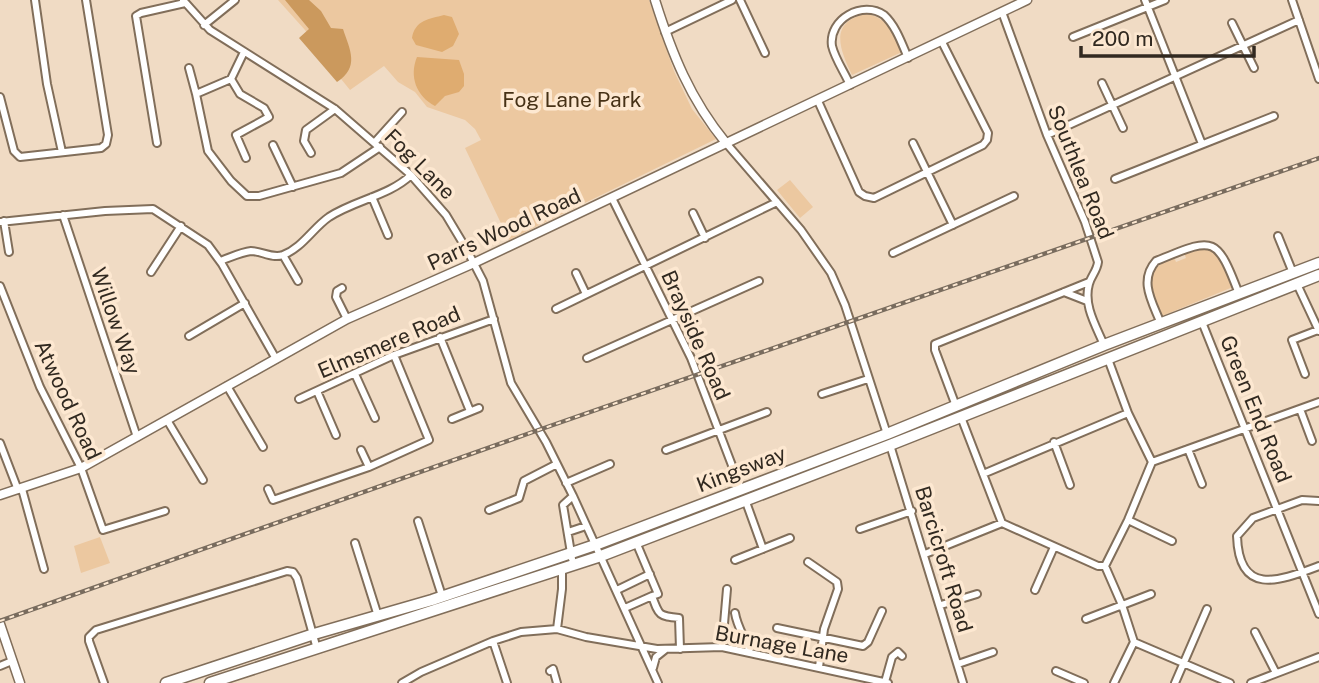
<svg xmlns="http://www.w3.org/2000/svg" width="1319" height="683" font-family="'Public Sans',sans-serif">
  <style>
    .green { fill: #ecc8a0 }
    .forest { fill: #cb995d }
    .water { fill: #dfac70 }
    .lines { fill: none; stroke-linecap: round; stroke-linejoin: round }
    .minor-casing { stroke: #816e5a; stroke-width: 10 }
    .tertiary-casing { stroke: #816e5a; stroke-width: 11 }
    .trunk-casing { stroke: #816e5a; stroke-width: 13 }
    .minor { stroke: #fff; stroke-width: 6 }
    .tertiary { stroke: #fff; stroke-width: 8 }
    .trunk { stroke: #fff; stroke-width: 10 }
    .rail-casing { stroke: #796c5e; stroke-width: 4.5 }
    .rail { stroke: #fde8d1; stroke-width: 2; stroke-dasharray: 5; stroke-linecap: butt }
    .labels { text-anchor: middle; dominant-baseline: central; stroke-width: 7; stroke-linejoin: round; paint-order: stroke }
    .park-label { font-size: 21px; fill: #463116; stroke: #fde8d1 }
    .street-label { font-size: 21px; fill: #312920; stroke: #fde8d1 }
  </style>
  <rect width="100%" height="100%" fill="#f0dbc4"/>
  <path class="green" d="M278 0H649L674 71 692 109 716 139 509 240 465 148 481 140 475 129 465 120 427 107 415 92 398 82 384 66 350 90 324 58 305 30Z
    M866 14C888 17 893 34 902 52L852 75C840 50 828 22 866 14Z
    M790 180 813 207 800 218 777 190Z
    M1201 247C1223 252 1226 269 1233 287L1162 316C1151 288 1139 272 1174 257L1176 262 1186 258 1184 253Z
    M100 537 110 563 81 573 74 546Z"/>
  <path class="forest" d="M285 0H309L321 11 331 28 343 29C350 50 360 67 337 82L299 38 309 29Z"/>
  <path class="water" d="M444 15 452 17 459 34 453 46 442 52 416 45 412 38C415 20 429 19 444 15Z
    M417 57 459 60 464 74V86L459 92 445 96 435 106C416 96 409 76 417 57Z"/>
  <g class="lines">
    <defs>
      <path id="minor" d="M35 0 47 84 62 152
        M183 0 210 30 335 109 411 175 446 215 467 250 483 281 511 383 546 442 573 496 658 683
        M740 0 765 53
        M1145 0 1202 144
        M1292 0 1319 79
        M1002 12 1047 135 1085 222 1098 262C1097 271 1091 276 1089 284 1083 305 1096 326 1104 345
        M1232 23 1254 68
        M204 25 235 0
        M665 32 732 0
        M1073 37 1165 0
        M244 52 231 79 196 94 208 151 231 181 247 196H259L341 173 380 147
        M189 68 196 94
        M231 79 240 94 264 108 269 117 236 135 246 158
        M1102 83 1123 128
        M850 85C845 73 835 59 832 46 828 19 863 0 884 15 896 26 902 44 908 58
        M0 97 14 151 20 157 101 148 106 144 108 135 86 0
        M818 101 859 192 865 196 874 198 983 145 987 140 988 133 942 42
        M1047 135 1299 20
        M375 142 402 112
        M157 143 136 16 141 13 185 3
        M726 143 801 230 831 273 845 305 887 434
        M913 143 953 225
        M273 145 293 187
        M311 153 304 141 306 130 335 109
        M1115 179 1274 116
        M372 197 388 235
        M612 198 691 358 741 489
        M693 213 705 238
        M63 215 137 437
        M4 221 9 252
        M0 222 105 211 153 209 208 245 222 264 276 359
        M1278 236 1293 273
        M893 253 1014 196
        M283 255 298 281
        M220 261C229 258 241 252 251 251 262 251 272 259 283 255 302 248 313 228 329 217 355 200 389 196 411 175
        M151 272 181 226
        M576 273 586 294
        M1297 284 1319 331
        M0 286 40 387 81 468 103 530 165 511
        M342 288 337 291 336 297 347 319
        M1064 292 1087 301
        M556 309 777 202
        M1202 322 1319 614
        M1161 324C1153 303 1138 281 1156 261 1213 238 1216 233 1239 294
        M189 336 245 303
        M440 337 470 411
        M587 358 759 281
        M1108 359 1128 413 1152 462
        M355 374 375 418
        M1305 374 1292 340 1318 330
        M227 386 263 447
        M317 391 336 435
        M822 394 868 379
        M299 399 394 355 494 319
        M956 406 935 350V344L1089 282
        M1300 409 1312 441
        M961 417 1002 523 1098 566H1105
        M452 419 479 408
        M167 420 203 480
        M1054 442 1070 485
        M0 443 18 490
        M890 445 963 683
        M1188 449 1202 484
        M361 450 369 467
        M666 450 767 412
        M983 474 1128 413
        M566 483 610 464
        M22 489 44 569
        M268 489 273 500 369 467 429 440 394 355
        M1319 501 1302 500 1253 518 1237 536C1239 597 1279 581 1319 566
        M746 502 763 549
        M489 510 519 498 524 481 557 464
        M1128 520 1172 541
        M418 521 442 596
        M860 529 912 511
        M568 532 586 526
        M636 542 658 594 652 596
        M355 543 378 616
        M925 554 1002 523
        M572 559 563 505 573 496
        M735 560 790 538
        M808 562 837 582 838 589 824 629 819 667
        M617 590 650 574
        M1035 590 1054 547
        M941 605 977 594
        M625 608 652 596C659 616 659 616 679 618L680 649
        M735 613C737 627 746 639 750 653
        M1086 619 1151 594
        M777 628 863 646 868 642 882 611
        M557 629 562 589V570
        M1255 632 1276 673
        M493 641 507 683
        M722 647 727 589
        M958 664 993 652
        M0 666 12 661
        M653 668 656 657 666 649
        M550 671 553 669 557 683
        M1056 671 1084 683
        M885 682 892 657 898 652 902 656
        M104 683 89 641V637L96 630 287 571 293 572 297 578 317 649
        M402 683 421 672 493 641 521 632 557 629 586 637 657 649 722 647 888 683
        M1114 683 1134 642
        M1175 683 1207 609
        M1230 683 1134 642 1122 605 1105 566 1128 520 1152 462 1319 402
        M1251 683 1319 657"/>
      <path id="tertiary" d="M655 0C672 54 690 99 726 143
        M0 495 81 468 347 319 474 263 1027 0
        M0 624 20 683"/>
      <path id="trunk" d="M166 683 314 634 432 600 595 545 887 434 1104 345 1319 263
        M210 683 601 556 890 445 1319 275"/>
    </defs>
    <use href="#minor" class="minor-casing"/>
    <use href="#tertiary" class="tertiary-casing"/>
    <use href="#trunk" class="trunk-casing"/>
    <use href="#minor" class="minor"/>
    <use href="#tertiary" class="tertiary"/>
    <use href="#trunk" class="trunk"/>
    <defs>
      <path id="rail" d="M0 621 530 433 1319 158"/>
    </defs>
    <use href="#rail" class="rail-casing"/>
    <use href="#rail" class="rail"/>
  </g>
  <g class="labels">
    <g class="park-label">
      <text x="572" y="99">Fog Lane Park</text>
    </g>
    <g class="street-label">
      <text transform="translate(420 164) rotate(45)">Fog Lane</text>
      <text transform="translate(1081 172) rotate(68)">Southlea Road</text>
      <text transform="translate(504 229) rotate(-25)">Parrs Wood Road</text>
      <text transform="translate(116 321) rotate(71)">Willow Way</text>
      <text transform="translate(696 335) rotate(66)">Brayside Road</text>
      <text transform="translate(389 342) rotate(-23)">Elmsmere Road</text>
      <text transform="translate(68 400) rotate(65)">Atwood Road</text>
      <text transform="translate(1256 409) rotate(68)">Green End Road</text>
      <text transform="translate(741 469) rotate(-21)">Kingsway</text>
      <text transform="translate(944 559) rotate(73)">Barcicroft Road</text>
      <text transform="translate(782 644) rotate(10)">Burnage Lane</text>
    </g>
  </g>
  <path d="M1081 46v10h173v-10" fill="none" stroke="#312920" stroke-width="3.5"/>
  <text x="1092" y="46" font-size="21" fill="#312920" stroke="#fde8d1" stroke-width="5" paint-order="stroke">200 m</text>
</svg>
